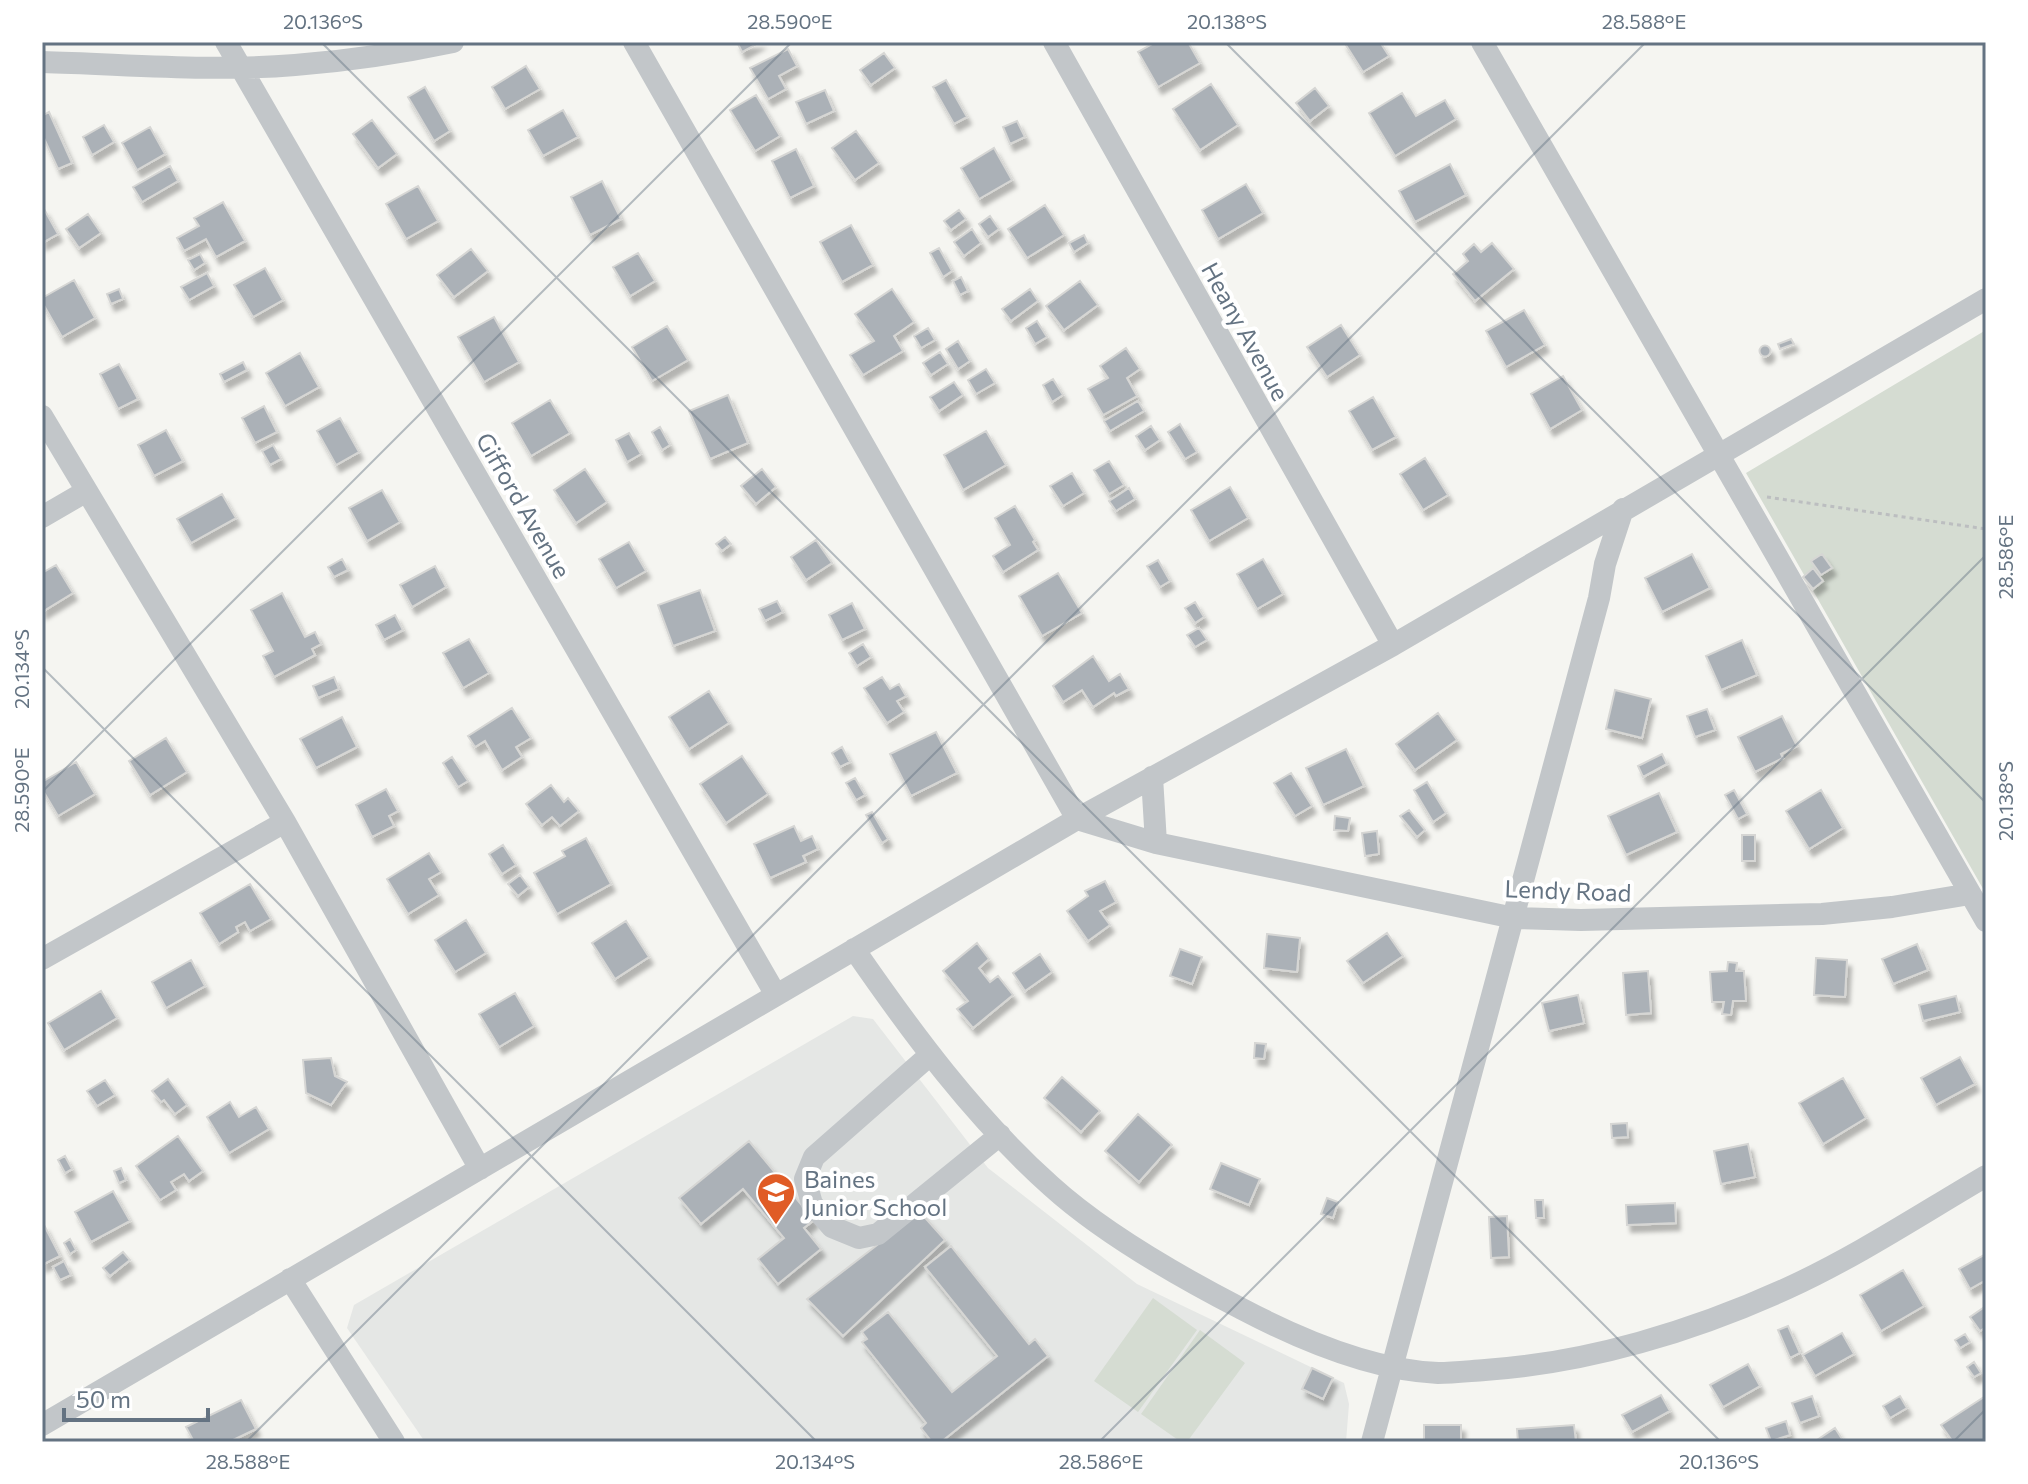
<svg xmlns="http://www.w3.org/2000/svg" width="2028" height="1484" font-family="Commissioner,sans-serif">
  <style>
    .built { fill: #e5e7e5 }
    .green { fill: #d5dcd2 }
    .building { fill: #abb1b7; stroke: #d6d6d4; stroke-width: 2; filter: url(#shadow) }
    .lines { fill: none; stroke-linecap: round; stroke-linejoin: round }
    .path { stroke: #bcbec0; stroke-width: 3; stroke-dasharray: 4 4; stroke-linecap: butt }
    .minor { stroke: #c2c6c9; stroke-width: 22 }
    .ticks { fill: none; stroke: #647382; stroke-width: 2; stroke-opacity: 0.45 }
    .labels { text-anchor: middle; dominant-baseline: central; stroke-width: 8; stroke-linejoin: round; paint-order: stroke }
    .street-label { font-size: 24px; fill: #647382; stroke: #fff }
    .poi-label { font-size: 24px; fill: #647382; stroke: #fff; text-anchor: start }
    .neatline { fill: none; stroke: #647382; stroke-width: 3 }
    .ticks-label { font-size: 20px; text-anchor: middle; fill: #647382 }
  </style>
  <defs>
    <filter id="shadow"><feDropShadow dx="4" dy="7" stdDeviation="2" flood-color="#0004"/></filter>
  </defs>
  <rect width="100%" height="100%" fill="#f5f5f1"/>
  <path class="built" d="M853 1016 873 1019 988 1168 1137 1284 1344 1383 1349 1404 1346 1442H425L347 1328 354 1305Z"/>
  <path class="green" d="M1986 330V894L1746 473Z
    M1153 1298 1197 1330 1138 1412 1094 1381Z
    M1200 1330 1245 1363 1187 1442H1181L1141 1414Z"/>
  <path class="building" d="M737 42H760L742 52Z
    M1156 42H1188L1200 63 1158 87 1138 52Z
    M1344 42H1380L1389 56 1363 72Z
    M788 49 797 66 779 76 786 89 768 99 750 68Z
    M884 53 895 68 871 85 860 70Z
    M526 66 540 89 505 109 492 87Z
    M946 80 967 117 954 124 933 87Z
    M1211 84 1238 125 1200 150 1173 109Z
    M425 87 450 131 434 141 408 97Z
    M1315 88 1329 106 1310 121 1296 103Z
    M825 90 834 111 806 124 796 102Z
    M1402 93 1416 116 1445 100 1456 119 1395 156 1369 113Z
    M756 95 780 136 755 151 730 110Z
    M563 110 578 137 543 156 528 130Z
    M49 112 72 163 58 169 42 134V116Z
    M372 120 397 154 378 168 353 134Z
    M1017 121 1025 137 1010 144 1003 127Z
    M104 125 114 142 92 155 83 137Z
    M150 127 165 154 137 170 122 143Z
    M856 131 879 163 855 180 832 148Z
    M994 148 1012 180 979 199 961 168Z
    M796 149 814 186 790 198 772 161Z
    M1450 164 1466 195 1415 222 1399 191Z
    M170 166 178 181 142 202 133 187Z
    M602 181 621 219 590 235 571 197Z
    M1246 184 1263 213 1218 239 1202 210Z
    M418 186 438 221 406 239 386 204Z
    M223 202 245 241 216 257 206 239 184 251 177 238 199 226 194 218Z
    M1045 205 1064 235 1027 258 1008 229Z
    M44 209 58 234 42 243V210Z
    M959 210 966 219 951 230 944 221Z
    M88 214 101 233 79 248 66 229Z
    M990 216 999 229 988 237 979 224Z
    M851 225 873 265 842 282 820 242Z
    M972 229 981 243 964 256 954 242Z
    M1084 235 1088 243 1074 252 1069 243Z
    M1492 243 1514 269 1475 301 1453 274 1468 261 1463 254 1474 244 1481 252Z
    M939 248 952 271 943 277 930 253Z
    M471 249 488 271 454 297 437 275Z
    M638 253 655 281 630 296 613 267Z
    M200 254 205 263 194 270 188 260Z
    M265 268 283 300 253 317 234 285Z
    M207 273 214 286 189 300 181 287Z
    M961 277 968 291 960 295 953 281Z
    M74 280 95 318 62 337 42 302V298Z
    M1080 281 1098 305 1064 330 1046 306Z
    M119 289 123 299 111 304 107 294Z
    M892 289 914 322 894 336 903 351 863 375 850 355 874 341 855 314Z
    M1030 289 1038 301 1011 321 1002 309Z
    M1524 310 1545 345 1506 367 1486 331Z
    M494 317 519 362 484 382 458 337Z
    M1037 321 1047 337 1035 344 1026 328Z
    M1341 325 1360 355 1327 377 1307 347Z
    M667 326 688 360 652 381 632 347Z
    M928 328 935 340 921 348 914 336Z
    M1791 339 1794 344 1780 349 1778 344Z
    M958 341 970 361 958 369 946 349Z
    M1759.5 351a5.5 5.5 0 1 1 11 0a5.5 5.5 0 1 1-11 0Z
    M1126 348 1140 369 1127 378 1137 396 1103 415 1088 389 1108 378 1100 366Z
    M940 352 948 364 931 375 923 363Z
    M300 353 319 387 285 406 266 373Z
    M243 362 247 370 224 382 220 374Z
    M119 364 138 399 118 409 100 374Z
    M986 369 995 383 976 394 968 380Z
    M1563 376 1582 410 1550 429 1531 394Z
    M1053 379 1063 395 1052 402 1043 385Z
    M954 382 963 395 939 411 930 397Z
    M728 395 748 443 710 459 689 411Z
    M1373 397 1396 437 1372 450 1349 411Z
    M550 400 570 433 531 456 512 423Z
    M1138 401 1144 411 1110 431 1104 421Z
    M264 406 277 432 255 443 242 418Z
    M340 418 359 452 336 465 317 431Z
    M1180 424 1197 452 1185 459 1168 432Z
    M1151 426 1160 440 1145 450 1136 436Z
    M660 427 670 445 662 450 652 432Z
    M166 430 183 461 154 476 138 445Z
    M986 431 1006 465 963 490 944 455Z
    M629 433 641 454 627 462 616 440Z
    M273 445 281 459 270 465 262 451Z
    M1425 458 1448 495 1423 510 1400 474Z
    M1109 461 1124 485 1109 494 1094 470Z
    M585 469 607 502 576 523 554 490Z
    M762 469 776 487 756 504 741 486Z
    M1072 473 1084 493 1063 506 1050 486Z
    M1230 487 1248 518 1209 541 1191 510Z
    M1129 488 1135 499 1116 511 1109 501Z
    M382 490 400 522 367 541 349 508Z
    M222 494 236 518 191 543 177 519Z
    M1015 506 1035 540 1033 542 1038 550 1003 572 993 556 1010 545 995 518Z
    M725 537 731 544 722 551 716 544Z
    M816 540 832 563 806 580 791 557Z
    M629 542 646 571 616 588 599 559Z
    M1692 554 1710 588 1662 612 1645 578Z
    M1822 554 1832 568 1821 575 1811 561Z
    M342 559 348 570 334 577 328 567Z
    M1263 559 1283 594 1257 609 1237 574Z
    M1158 560 1170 581 1160 587 1147 566Z
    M56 565 73 593 42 612V573Z
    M435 566 446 587 412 607 400 585Z
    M1813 568 1823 581 1813 589 1803 577Z
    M1058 573 1082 613 1042 636 1019 596Z
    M700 590 715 631 673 646 658 605Z
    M282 593 305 637 315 632 321 644 312 649 315 655 274 677 263 656 273 651 251 610Z
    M777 601 783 612 765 621 759 609Z
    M1195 602 1204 617 1195 623 1185 608Z
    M852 603 865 629 842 640 829 615Z
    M395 615 403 630 384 640 376 625Z
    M1199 628 1207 640 1195 647 1187 635Z
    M469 639 489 673 463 688 443 653Z
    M1742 640 1757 675 1721 690 1706 656Z
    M863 644 871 657 857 666 849 653Z
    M1093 656 1109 681 1120 674 1129 689 1116 696 1114 693 1093 707 1082 690 1063 702 1053 686Z
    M334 677 339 689 318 698 313 686Z
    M882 677 890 689 899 684 906 696 897 701 904 712 887 723 864 688Z
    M1615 690 1651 699 1642 738 1606 729Z
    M709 691 729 723 689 749 669 717Z
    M512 708 531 738 516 747 522 757 502 770 485 741 475 747 468 736Z
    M1707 709 1715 730 1695 737 1687 716Z
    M1438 713 1457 740 1415 770 1396 744Z
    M1782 716 1797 746 1781 754 1783 758 1755 772 1738 737Z
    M342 717 357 747 316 768 300 739Z
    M936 732 957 773 911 796 890 754Z
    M166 738 187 772 150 795 129 761Z
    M842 747 850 762 840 767 832 753Z
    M1346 749 1364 786 1323 805 1306 768Z
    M1662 754 1667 764 1643 777 1638 766Z
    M742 756 768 794 726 823 700 784Z
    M452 757 468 781 458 787 443 763Z
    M76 762 95 794 58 816 42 789V782Z
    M1291 773 1312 806 1295 816 1274 783Z
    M855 778 865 795 856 800 846 783Z
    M1427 782 1446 813 1433 822 1414 790Z
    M551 785 564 802 568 798 579 811 560 826 552 817 542 825 526 804Z
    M386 789 398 811 389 816 394 826 372 837 356 805Z
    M1734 790 1747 814 1738 819 1725 795Z
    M1821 790 1843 828 1809 849 1786 811Z
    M1659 793 1677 832 1626 855 1608 816Z
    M1409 810 1425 830 1417 837 1400 816Z
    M872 812 888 839 882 843 866 815Z
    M1335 816 1350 818 1348 831 1334 830Z
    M794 826 801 841 812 836 818 849 803 856 806 862 770 878 754 844Z
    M1377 831 1379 854 1365 856 1362 833Z
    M1742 835H1755V861H1742Z
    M586 838 611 884 557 914 534 873 565 856 562 851Z
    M503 845 516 865 502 874 489 854Z
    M429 853 441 872 429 879 439 895 408 914 387 879Z
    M520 875 529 887 518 896 508 884Z
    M1105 881 1116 902 1100 911 1110 925 1088 941 1067 911 1088 896 1085 891Z
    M250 884 271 919 250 931 245 922 236 927 238 932 219 944 200 913Z
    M466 920 486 953 455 972 435 940Z
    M626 921 649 957 615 979 592 943Z
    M1387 933 1403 956 1363 983 1347 961Z
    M1267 934 1300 938 1297 972 1264 968Z
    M977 943 989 959 979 968 990 982 998 976 1013 995 973 1028 957 1009 968 1001 943 971Z
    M1917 944 1928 970 1893 984 1882 959Z
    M1180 949 1202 957 1192 984 1170 976Z
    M1040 954 1052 972 1025 991 1013 973Z
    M1816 958 1847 960 1845 997 1814 995Z
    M191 960 205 986 166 1008 152 982Z
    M1728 962 1737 963 1736 971H1744L1746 1001H1733L1731 1015 1722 1014 1724 1002H1712L1710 972 1727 971Z
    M1648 971 1651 1013 1626 1015 1623 973Z
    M101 991 117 1018 64 1050 48 1023Z
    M515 993 534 1026 499 1047 479 1014Z
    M1578 995 1584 1023 1549 1031 1542 1003Z
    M1956 996 1960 1012 1923 1021 1919 1005Z
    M1255 1043 1266 1044 1264 1059 1254 1058Z
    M1960 1057 1975 1084 1936 1105 1921 1078Z
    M331 1058 335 1076 347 1082 331 1105 306 1093 303 1060Z
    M1062 1077 1100 1111 1081 1132 1044 1098Z
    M1843 1078 1866 1118 1823 1144 1799 1103Z
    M168 1079 187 1105 175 1114 164 1100 161 1102 152 1091Z
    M105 1080 115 1095 97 1106 87 1091Z
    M230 1102 239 1117 256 1107 269 1129 229 1153 207 1117Z
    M1138 1114 1172 1145 1139 1182 1105 1151Z
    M1627 1123 1628 1137 1612 1138 1611 1124Z
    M178 1136 203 1171 189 1181 184 1174 171 1182 176 1190 160 1200 136 1166Z
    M749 1141 814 1220 804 1228 821 1249 778 1284 758 1259 784 1238 743 1189 701 1224 679 1198Z
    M1748 1144 1755 1177 1721 1184 1714 1151Z
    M65 1156 72 1169 65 1173 58 1160Z
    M1221 1163 1260 1179 1249 1205 1210 1189Z
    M121 1168 126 1180 119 1183 114 1171Z
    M113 1191 130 1221 91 1242 75 1212Z
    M1327 1198 1338 1202 1333 1218 1321 1214Z
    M1535 1200H1543L1544 1218H1536Z
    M1675 1203 1676 1223 1627 1225 1626 1205Z
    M920 1212 945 1240 843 1336 807 1299Z
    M1507 1216 1509 1257 1491 1258 1489 1217Z
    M44 1225 60 1256 42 1265V1226Z
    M70 1239 76 1250 70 1254 64 1243Z
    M951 1246 1029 1344 1035 1339 1048 1356 941 1442H932L921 1428 926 1423 862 1342 867 1339 862 1332 888 1312 952 1392 997 1356 925 1267Z
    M123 1252 130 1260 110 1276 103 1268Z
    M1986 1254V1280L1970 1289 1959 1269Z
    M64 1261 71 1275 60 1280 53 1267Z
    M1903 1270 1924 1306 1881 1331 1860 1295Z
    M1986 1306V1327L1980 1331 1970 1317Z
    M1788 1326 1800 1353 1790 1358 1778 1330Z
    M1842 1333 1854 1354 1815 1376 1803 1355Z
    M1965 1334 1970 1342 1960 1348 1955 1340Z
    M1974 1362 1981 1373 1974 1377 1967 1367Z
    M1748 1364 1760 1386 1723 1407 1710 1385Z
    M1312 1368 1333 1378 1323 1399 1302 1389Z
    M1661 1395 1670 1411 1632 1432 1622 1415Z
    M1812 1396 1819 1416 1800 1423 1792 1403Z
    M1900 1396 1907 1408 1890 1418 1883 1406Z
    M1984 1397 1986 1442H1953L1941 1425Z
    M241 1400 256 1429 229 1442H194L186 1427Z
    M1786 1421 1790 1435 1771 1441 1766 1428Z
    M1424 1425H1461V1442H1424Z
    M1574 1425 1576 1442H1518L1517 1429Z
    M1835 1428 1844 1442H1814Z"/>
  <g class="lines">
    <path class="path" d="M1767 497 1986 529"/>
    <path class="minor" d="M226 42 776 995
      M634 42 1077 819 1156 843 1514 918 1581 920 1822 914 1892 907 1970 894
      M1054 42 1393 645
      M1482 42 1986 921
      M42 62C125 64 211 72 295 65 348 61 401 53 453 42
      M42 416 285 822 480 1169
      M42 517 85 492
      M1152 777 1156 843
      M854 949C912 1033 974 1117 1051 1186 1104 1234 1178 1276 1242 1309 1301 1340 1371 1370 1438 1373 1454 1373 1470 1371 1485 1370 1588 1363 1694 1331 1788 1288 1856 1257 1921 1214 1986 1176
      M42 959 285 822
      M930 1055 814 1157 805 1179 812 1204 832 1227 859 1238 878 1234 1000 1135
      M290 1279 394 1442
      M42 1425 1077 819 1393 645 1986 299
      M1372 1442 1599 598 1605 564 1623 509"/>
  </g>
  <path class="ticks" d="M321 42 1721 1442M1225 42 1986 803M42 667 817 1442M42 792 792 42M246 1442 1646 42M1099 1442 1986 555M1953 1442 1986 1409"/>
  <defs>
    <symbol id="school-pin" viewBox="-11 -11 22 30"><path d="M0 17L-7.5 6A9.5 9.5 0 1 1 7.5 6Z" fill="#e05c26" stroke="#fff"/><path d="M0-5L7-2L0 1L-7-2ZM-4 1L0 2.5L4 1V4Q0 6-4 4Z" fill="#fff"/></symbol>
  </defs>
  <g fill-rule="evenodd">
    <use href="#school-pin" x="754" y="1170" width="44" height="60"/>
  </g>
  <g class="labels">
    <g class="street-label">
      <text transform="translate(1246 331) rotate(61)">Heany Avenue</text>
      <text transform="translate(524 505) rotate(60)">Gifford Avenue</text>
      <text transform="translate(1568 890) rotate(2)">Lendy Road</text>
    </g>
    <g class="poi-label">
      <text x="804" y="1178">Baines<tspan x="804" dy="28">Junior School</tspan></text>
    </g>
  </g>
  <rect width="2028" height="1484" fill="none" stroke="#ffffff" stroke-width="88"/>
  <path d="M64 1408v12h144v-12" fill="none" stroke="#647382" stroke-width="4"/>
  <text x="76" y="1408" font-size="24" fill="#647382" stroke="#ffffff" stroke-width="6" paint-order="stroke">50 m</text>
  <rect x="44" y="44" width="1940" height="1396" class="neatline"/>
  <g class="ticks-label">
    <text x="323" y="29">20.136°S</text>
    <text x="790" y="29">28.590°E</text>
    <text x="1227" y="29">20.138°S</text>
    <text x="1644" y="29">28.588°E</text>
    <text transform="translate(2006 557) rotate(-90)" y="7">28.586°E</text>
    <text transform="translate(22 669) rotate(-90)" y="7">20.134°S</text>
    <text transform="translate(22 790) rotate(-90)" y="7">28.590°E</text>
    <text transform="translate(2006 801) rotate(-90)" y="7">20.138°S</text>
    <text x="248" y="1469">28.588°E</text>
    <text x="815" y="1469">20.134°S</text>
    <text x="1101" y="1469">28.586°E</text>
    <text x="1719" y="1469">20.136°S</text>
  </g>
</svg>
